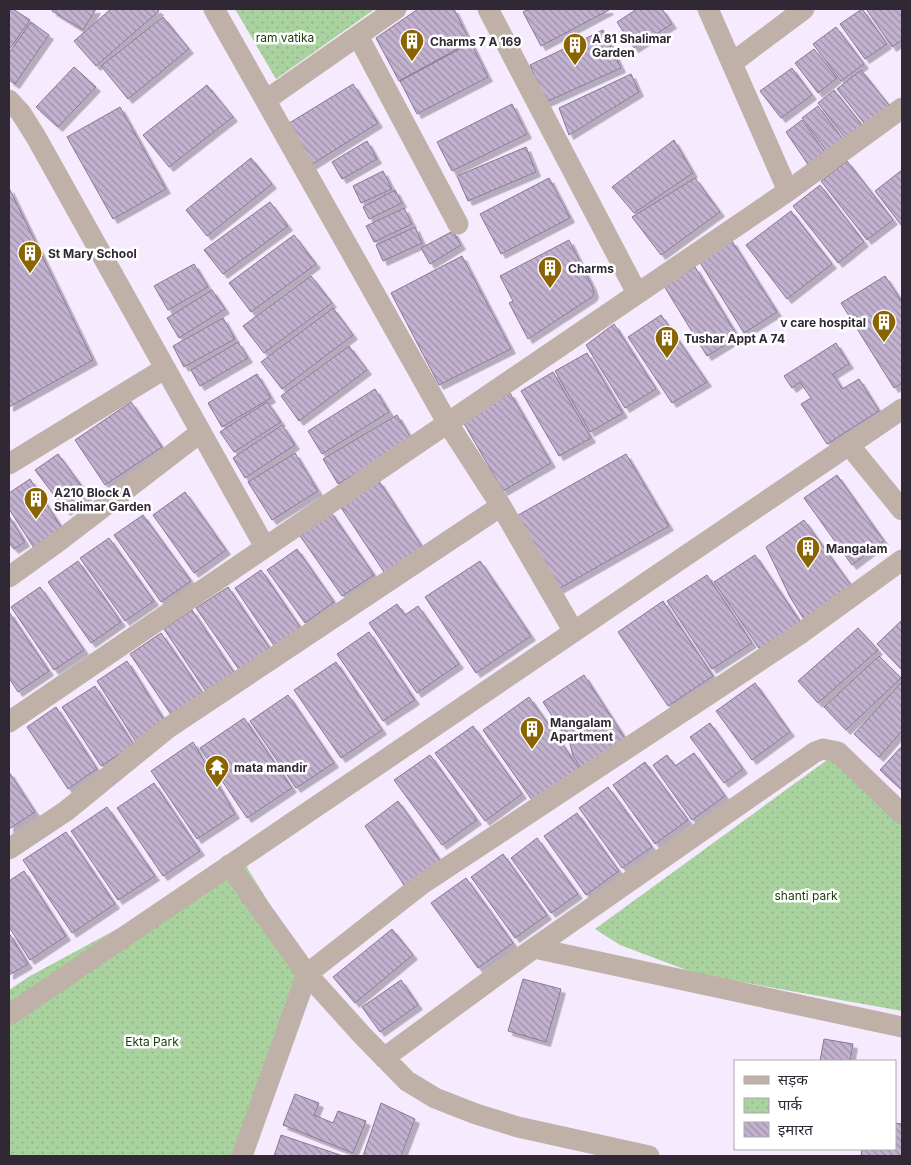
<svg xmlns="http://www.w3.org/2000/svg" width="911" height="1165" font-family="Inter,'Noto Sans Devanagari',sans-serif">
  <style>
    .park { fill: url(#park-dots) }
    .building { fill: url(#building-back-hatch); stroke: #887895; filter: url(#shadow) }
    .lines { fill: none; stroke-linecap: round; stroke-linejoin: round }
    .minor { stroke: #c0b1a8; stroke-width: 21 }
    .labels { text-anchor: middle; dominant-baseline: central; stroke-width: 5; stroke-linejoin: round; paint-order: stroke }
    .park-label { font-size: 12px; fill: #143d06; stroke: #fff }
    .poi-label { font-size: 12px; font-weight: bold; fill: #302935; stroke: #fff; text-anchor: start }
  </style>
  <defs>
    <pattern id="park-dots" width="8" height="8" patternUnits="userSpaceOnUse" patternTransform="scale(1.25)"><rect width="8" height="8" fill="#a9d29f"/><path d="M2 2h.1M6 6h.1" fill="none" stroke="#92b48a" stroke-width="1.8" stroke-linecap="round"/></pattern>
    <pattern id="building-back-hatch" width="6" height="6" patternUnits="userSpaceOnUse" patternTransform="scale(1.25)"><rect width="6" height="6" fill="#c2b1cf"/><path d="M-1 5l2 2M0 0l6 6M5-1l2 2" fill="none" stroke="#9e90a9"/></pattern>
    <filter id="shadow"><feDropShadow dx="4.5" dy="4.5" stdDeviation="0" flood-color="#0004"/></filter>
  </defs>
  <rect width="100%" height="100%" fill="#f5eafe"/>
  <path class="park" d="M235 9H375L276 79Z
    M838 752 902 819V1011L697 974 620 945 595 929Z
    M243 861 304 960 236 1156H9V990L30 976Z"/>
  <path class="building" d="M9 9H13L30 20 9 50Z
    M53 9H96L83 30 52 11Z
    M111 9H157L159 11 96 66 74 41Z
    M418 9H454L470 42 399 81 376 38Z
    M529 9H608L609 10 541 46 523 12Z
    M637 9H662L672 24 634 48 617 22Z
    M862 9 887 44 865 59 840 24Z
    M869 9H902V40L892 47 867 10Z
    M163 17 189 49 128 99 101 66Z
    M31 22 49 35 15 84 9 80V53Z
    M836 27 864 64 841 81 813 44Z
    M603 30 621 68 546 102 530 65Z
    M471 43 488 77 417 114 400 81Z
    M814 49 837 78 818 93 795 63Z
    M74 67 96 87 58 127 36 107Z
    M792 68 812 95 781 118 760 91Z
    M861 70 892 109 868 128 837 89Z
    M631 74 639 92 569 135 559 108Z
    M353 84 378 123 311 165 286 125Z
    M207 85 233 117 169 167 143 135Z
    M834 90 866 130 849 143 818 103Z
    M512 104 527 134 452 171 437 142Z
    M818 106 845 142 829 154 802 118Z
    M120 107 166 189 113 219 67 137Z
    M802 120 826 154 809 166 786 132Z
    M674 140 693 173 634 213 612 187Z
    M367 141 377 159 342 179 332 162Z
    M526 147 536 172 468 201 457 176Z
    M251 158 272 184 207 236 186 210Z
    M847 161 893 220 867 240 821 181Z
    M902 170V226L875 191Z
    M383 171 392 189 361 203 353 186Z
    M549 178 570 218 501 254 480 214Z
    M695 178 720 212 661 255 632 217Z
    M820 185 864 242 838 263 793 206Z
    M9 188 93 360 9 407Z
    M395 190 402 203 369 219 363 207Z
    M270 202 288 226 223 274 204 250Z
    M404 208 412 224 374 242 366 226Z
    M791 211 832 264 787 299 746 245Z
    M415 227 422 243 383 261 376 245Z
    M453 231 461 245 430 264 421 248Z
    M294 235 316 264 251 312 229 283Z
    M569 240 592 286 594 293 592 297 528 339 509 303 513 301 500 276Z
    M732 241 777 312 744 333 699 261Z
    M462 256 511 349 439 385 391 293Z
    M194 264 208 287 168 310 154 286Z
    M695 267 738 337 707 356 664 286Z
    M311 276 332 303 264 353 243 326Z
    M885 276 902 302V383L894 388 841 303Z
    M212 290 225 309 179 338 167 318Z
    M333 308 353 335 282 389 261 362Z
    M661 315 707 382 672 403 628 337Z
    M223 318 235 339 184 367 173 346Z
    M614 324 656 389 625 408 586 345Z
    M238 342 248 358 200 386 191 370Z
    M836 343 849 364 833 374 842 389 859 379 879 411 827 444 801 404 811 398 800 382 792 388 784 376Z
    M349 346 367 370 299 421 281 396Z
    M587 353 623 413 590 432 555 371Z
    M553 372 591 438 559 456 521 391Z
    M257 374 271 398 222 427 208 403Z
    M375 389 389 412 322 454 308 431Z
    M510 393 551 463 503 491 462 420Z
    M131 402 162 447 105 485 75 440Z
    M267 402 281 422 234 452 220 432Z
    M397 415 412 440 338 484 323 459Z
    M282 425 295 445 245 478 233 458Z
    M295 453 318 491 272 520 248 482Z
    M58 454 88 495 66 511 35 470Z
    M626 454 669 526 555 591 513 518Z
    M837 475 884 541 852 565 804 498Z
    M30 479 63 530 34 548 9 509V493Z
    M379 481 424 550 386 575 340 506Z
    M185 492 226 550 194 573 153 515Z
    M330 511 374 575 342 596 298 533Z
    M143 515 191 581 161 602 114 535Z
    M9 516 25 542 14 549 9 543Z
    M804 520 855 591 808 626 790 597 766 547Z
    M109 538 154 601 125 621 80 558Z
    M297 549 334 602 305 623 267 570Z
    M755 555 801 623 761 651 714 582Z
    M78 561 121 622 91 643 48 582Z
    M480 561 531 636 476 673 425 597Z
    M261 570 302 630 275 647 235 588Z
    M707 575 752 643 712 669 667 601Z
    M40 587 84 650 54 670 11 607Z
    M228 587 271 650 240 671 196 608Z
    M663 601 713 676 668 706 618 632Z
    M397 604 405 615 418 606 459 664 417 693 369 623Z
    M192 610 235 674 207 693 164 629Z
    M9 612 49 671 18 692 9 678Z
    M902 620V670L877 644Z
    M858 628 878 650 818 703 798 681Z
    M369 632 415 700 383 721 337 654Z
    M161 633 204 695 172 716 130 654Z
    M879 656 901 678 846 730 824 707Z
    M127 661 166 723 136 742 97 681Z
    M336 662 382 730 341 758 294 690Z
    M584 675 630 746 585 775 573 756 570 744 543 702Z
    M902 682V731L879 757 854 734Z
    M755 683 790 732 752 760 716 711Z
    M95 686 134 745 101 766 62 707Z
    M288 695 334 763 296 788 250 721Z
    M529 697 581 771 534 803 483 730Z
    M56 707 97 769 68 789 27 727Z
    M244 718 292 788 247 818 200 748Z
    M710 723 743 769 724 783 690 737Z
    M473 726 522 794 485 821 435 753Z
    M193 742 235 814 197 839 151 771Z
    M902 746V790L880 770Z
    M694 753 725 796 692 820 653 765 667 755 675 766Z
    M430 755 477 820 442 845 394 780Z
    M645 762 688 820 655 844 613 785Z
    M9 772 35 812 9 829Z
    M154 783 200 851 163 876 117 808Z
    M608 787 652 847 622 868 579 808Z
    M398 801 442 863 406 888 365 826Z
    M107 807 155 876 118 900 71 831Z
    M577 813 619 871 586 895 544 836Z
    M66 832 115 904 72 933 23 860Z
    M537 838 578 894 551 913 511 858Z
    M503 854 547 915 515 938 471 877Z
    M24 871 66 936 30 960 9 927V881Z
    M466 878 513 943 478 968 431 903Z
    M392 929 413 955 355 1003 333 977Z
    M9 933 28 964 9 975Z
    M523 979 561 989 546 1042 508 1031Z
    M401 980 418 1005 380 1032 362 1007Z
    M824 1039 853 1044 850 1061H820Z
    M295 1094 319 1103 314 1115 333 1123 338 1111 366 1121 353 1153 283 1125Z
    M381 1103 415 1119 401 1156H363Z
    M895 1123 902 1124V1156H861L862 1149H895Z
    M281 1135 343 1156H274Z"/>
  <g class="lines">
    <path class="minor" d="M214 9 447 422 501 506 574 632
      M488 9 637 293
      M708 9 788 191
      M358 36 458 224
      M732 63 804 9
      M9 100 21 113 36 137 265 547
      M266 100 396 9
      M849 445 902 510
      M9 464 164 369
      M9 577 59 541 201 432
      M9 722 788 191 902 108
      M9 849 66 811 168 728 501 506
      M229 865 307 974 362 1035 407 1081 435 1098 476 1114 518 1127 649 1156
      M534 948 902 1027
      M9 1015 902 409
      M384 1058 534 948 815 752 823 749 838 752 902 814
      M242 1156 307 974 422 884 800 634 902 560"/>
  </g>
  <defs>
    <symbol id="building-pin" viewBox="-11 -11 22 30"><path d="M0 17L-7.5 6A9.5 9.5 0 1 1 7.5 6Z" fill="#896401" stroke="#fff"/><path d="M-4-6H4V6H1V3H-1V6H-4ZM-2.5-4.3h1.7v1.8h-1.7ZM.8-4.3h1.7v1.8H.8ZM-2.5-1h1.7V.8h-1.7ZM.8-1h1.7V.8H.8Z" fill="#fff"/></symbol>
    <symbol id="temple-pin" viewBox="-11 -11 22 30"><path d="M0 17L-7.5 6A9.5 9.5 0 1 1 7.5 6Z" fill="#896401" stroke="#fff"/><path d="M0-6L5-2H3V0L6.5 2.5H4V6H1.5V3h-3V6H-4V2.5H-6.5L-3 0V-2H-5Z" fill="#fff"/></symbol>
  </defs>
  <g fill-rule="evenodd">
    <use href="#building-pin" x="398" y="27" width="28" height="38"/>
    <use href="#building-pin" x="561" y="31" width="28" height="38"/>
    <use href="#building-pin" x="16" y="239" width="28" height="38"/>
    <use href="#building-pin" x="536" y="254" width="28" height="38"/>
    <use href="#building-pin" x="870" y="308" width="28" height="38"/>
    <use href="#building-pin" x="653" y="324" width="28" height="38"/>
    <use href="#building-pin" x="22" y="485" width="28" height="38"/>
    <use href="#building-pin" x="794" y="534" width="28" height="38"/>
    <use href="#building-pin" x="518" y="715" width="28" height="38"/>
    <use href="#temple-pin" x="203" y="753" width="28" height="38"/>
  </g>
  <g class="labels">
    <g class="park-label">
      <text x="285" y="37">ram vatika</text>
      <text x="806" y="895">shanti park</text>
      <text x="152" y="1041">Ekta Park</text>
    </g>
    <g class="poi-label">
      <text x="592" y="38">A 81 Shalimar<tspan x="592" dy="14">Garden</tspan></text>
      <text x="430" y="41">Charms 7 A 169</text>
      <text x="48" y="253">St Mary School</text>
      <text x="568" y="268">Charms</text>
      <text x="866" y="322" text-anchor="end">v care hospital</text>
      <text x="684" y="338">Tushar Appt A 74</text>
      <text x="54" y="492">A210 Block A<tspan x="54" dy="14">Shalimar Garden</tspan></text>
      <text x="826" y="548">Mangalam</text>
      <text x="550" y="722">Mangalam<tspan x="550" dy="14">Apartment</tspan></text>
      <text x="234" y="767">mata mandir</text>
    </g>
  </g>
  <rect width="911" height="1165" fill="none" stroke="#302935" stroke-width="20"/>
  <rect x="734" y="1060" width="162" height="90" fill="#ffffff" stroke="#aca9ae"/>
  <rect x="744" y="1076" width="25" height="8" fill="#c0b1a8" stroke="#aca9ae"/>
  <text x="778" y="1085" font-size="15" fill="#302935">सड़क</text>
  <rect x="744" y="1098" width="25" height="15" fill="url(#park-dots)" stroke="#aca9ae"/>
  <text x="778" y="1110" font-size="15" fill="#302935">पार्क</text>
  <rect x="744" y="1122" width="25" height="15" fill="url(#building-back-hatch)" stroke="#aca9ae"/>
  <text x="778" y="1135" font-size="15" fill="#302935">इमारत</text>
</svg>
